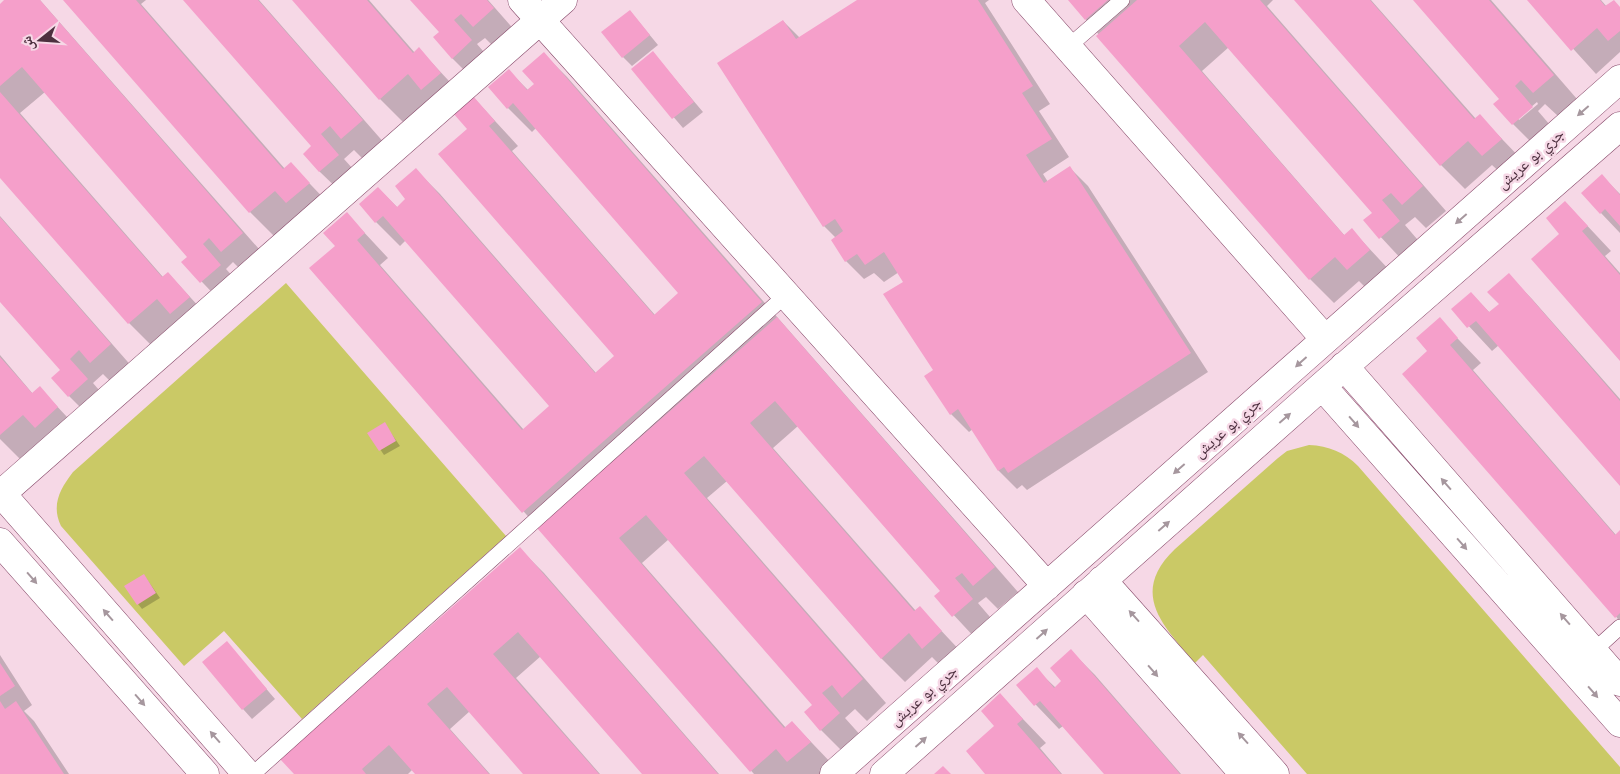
<svg xmlns="http://www.w3.org/2000/svg" width="1620" height="774" font-family="'Noto Serif','Noto Naskh Arabic',serif">
  <style>
    .green { fill: #cac966 }
    .shadow { fill: #0003; fill-rule: evenodd }
    .building { fill: #f59fca }
    .lines { fill: none; stroke-linecap: round; stroke-linejoin: round }
    .service-casing { stroke: #844667; stroke-width: 16 }
    .minor-casing { stroke: #844667; stroke-width: 29 }
    .service { stroke: #fff; stroke-width: 15 }
    .minor { stroke: #fff; stroke-width: 28 }
    .oneway { fill: #a6979e }
    .labels { text-anchor: middle; dominant-baseline: central; stroke-width: 5; stroke-linejoin: round; paint-order: stroke }
    .street-label { font-size: 16px; fill: #4c2f3e; stroke: #f6d8e6 }
  </style>
  <rect width="100%" height="100%" fill="#f6d8e6"/>
  <path class="green" d="M286 283 506 536 302 719 224 631 184 666 61 526C51 505 60 489 73 472Z
    M1309 445C1329 446 1344 452 1358 466L1620 767V774H1307L1203 655 1195 663C1163 626 1129 593 1175 549L1278 458 1287 451Z"/>
  <path class="shadow" d="M6 0H40L266 257 246 275 233 262 226 269 244 289 225 306 183 262 189 257 45 92 20 113 163 277 168 273 213 322 153 347 129 323 0 176V5Z
    M64 0H146L141 4 285 169 291 164 333 208 274 236 250 212Z
    M185 0H259L386 145 366 162 354 150 344 159 362 179 344 195 320 172 304 154 313 146Z
    M294 0H369L415 53 419 49 464 97 404 123 380 99Z
    M412 0H488L517 33 497 50 485 38 477 44 495 65 476 82 452 58 440 32Z
    M859 0H989L985 3 1050 104 1039 111 1069 157 1043 174 1048 182 1070 168 1088 186 1208 372 1027 490 1022 485 1017 489 999 471 973 429 969 432 951 414 905 282 899 272 884 282 874 273 864 279 846 261 836 238 824 226 783 21 800 38Z
    M1069 0H1273L1267 6 1446 211 1426 228 1415 217 1405 225 1423 246 1404 262 1365 220 1374 213 1229 47 1202 71 1345 236 1352 230 1393 274 1371 293 1359 281 1334 303 1310 279Z
    M1296 0H1371L1476 119 1480 116 1525 163 1507 179 1492 165 1465 189 1441 165Z
    M1415 0H1491L1577 99 1558 116 1545 104 1538 111 1556 132 1537 148 1513 124 1501 99ZM1537 102 1538 104 1519 120 1518 118Z
    M1529 0H1601L1607 7 1620 8V52L1596 74Z
    M630 11 658 45 632 66 623 57Z
    M543 53 567 77 1018 592 998 609 986 597 978 603 996 624 977 640 936 596 942 591 798 426 773 448 916 611 920 608 965 656 947 672 932 657 905 682 881 658 727 481 707 498 886 703 867 721 855 709 845 718 863 738 845 754 821 730 806 712 814 705 669 539 642 563 786 728 792 722 834 766 825 774H754L311 269 337 246 347 214 388 258 380 265 524 430 551 406 406 240 400 246 376 222 378 188 398 208 407 199 416 170 440 194 596 373 616 356 468 129 473 97 518 146 512 151 655 315 680 293 536 128 532 132 508 108 509 71 528 90 535 84Z
    M653 53 703 112 683 128 633 70Z
    M1602 176 1620 194V233L1601 213Z
    M1565 202 1611 251 1605 256 1620 273V359L1561 234Z
    M0 216 134 369 115 386 103 374 93 383 111 404 93 420 69 396 62 370 0 300Z
    M1509 275 1532 299 1620 399V484L1499 345 1492 351 1453 309 1471 293 1490 313 1500 304Z
    M1439 319 1481 363 1473 370 1616 535 1620 532V622L1429 351Z
    M0 355 33 394 40 388 81 432 22 461 0 439Z
    M384 423 400 446 384 455 369 433Z
    M520 549 544 573 719 774H643L541 656 516 678 600 774H525L470 711 450 729 490 774H416L412 770 408 774H295Z
    M144 575 160 598 142 609 138 604Z
    M227 643 275 699 252 719 243 709Z
    M1071 651 1095 675 1181 774H1105L1063 726 1059 729 1017 685 1036 669 1056 688 1063 682Z
    M0 655 32 705 24 711 34 721 69 774H0Z
    M1000 695 1046 743 1040 748 1062 774H987Z"/>
  <path class="building" d="M4 0H40L243 233 221 252 209 238 203 244 221 265 200 283 181 262 187 257 22 67 0 86V4Z
    M63 0H136L283 169 291 162 310 183 286 203 275 191 249 213Z
    M183 0H258L363 120 341 139 330 126 321 134 339 155 319 172 303 154 311 146Z
    M292 0H367L413 53 419 47 441 73 421 90 408 74 379 100Z
    M410 0H487L494 8 473 27 461 14 454 20 472 40 452 59 433 37 439 32Z
    M857 0H978L1033 86 1022 93 1052 139 1026 155 1044 183 1070 166 1191 353 1008 473 1004 467 998 471 958 409 950 415 924 376 933 370 883 294 903 282 884 252 865 265 857 254 845 262 831 240 843 231 835 219 823 227 717 63 783 20 796 39Z
    M1068 0H1108L1085 20Z
    M1137 0H1260L1423 186 1402 205 1391 193 1382 200 1400 221 1379 239 1363 220 1372 213 1205 22 1179 46 1344 235 1352 228 1370 250 1347 270 1335 257 1309 280 1096 36Z
    M1294 0H1370L1474 119 1480 114 1502 139 1482 156 1468 141 1440 166Z
    M1413 0H1489L1554 75 1533 93 1521 80 1515 86 1533 107 1512 125 1493 104 1499 99Z
    M1527 0H1600L1605 6 1614 0 1620 7V31L1608 41 1597 28 1571 51Z
    M630 10 650 35 622 58 601 32Z
    M653 51 694 102 672 119 631 69Z
    M544 52 762 302 522 513 309 268 335 246 323 233 347 212 365 233 357 240 522 430 549 406 383 216 375 223 359 204 378 187 397 207 405 199 395 186 416 168 595 373 614 356 438 154 467 129 453 113 473 96 495 121 489 126 654 315 678 293 513 103 507 109 488 87 509 69 527 90 534 84 522 71Z
    M0 92 162 277 168 272 190 297 170 314 157 299 128 324 0 178Z
    M1602 174 1620 195V226L1605 209 1600 214 1581 193Z
    M1565 201 1588 226 1582 231 1620 275V361L1531 259 1559 234 1546 218Z
    M0 217 111 344 90 363 79 350 70 359 88 379 68 397 51 378 60 370 0 302Z
    M1509 273 1620 401V486L1476 321 1467 328 1451 309 1471 292 1489 312 1499 304 1487 292Z
    M777 317 995 567 973 586 962 573 955 578 973 599 952 617 934 596 940 591 775 401 750 423 914 611 920 606 942 631 922 649 909 633 881 659 704 456 684 473 863 679 842 698 832 685 822 693 840 713 820 731 804 712 812 705 646 515 619 538 784 728 792 721 811 742 787 762 776 749 750 772 537 528Z
    M1440 317 1458 338 1450 345 1615 535 1620 530V613L1615 618 1402 374 1427 351 1416 338Z
    M0 357 32 393 40 386 58 407 35 428 23 415 0 435Z
    M385 422 396 441 379 451 367 433Z
    M520 547 718 774H642L518 632 493 654 599 774H523L447 687 427 704 489 774H415L389 745 362 769 366 774H294L280 759Z
    M144 574 156 593 137 605 124 586Z
    M227 641 267 689 242 710 202 662Z
    M1071 649 1180 774H1104L1040 701 1034 706 1016 685 1037 667 1054 688 1061 681 1050 668Z
    M0 663 15 686 0 696Z
    M1000 693 1023 719 1017 724 1061 774H985L966 751 994 726 981 711Z
    M0 701 5 709 16 701 64 774H0Z
    M943 766 951 774H934Z"/>
  <g class="lines">
    <defs>
      <path id="service" d="M1068 47 1122 0
        M1589 655 1620 627
        M253 774 786 295"/>
      <path id="minor" d="M522 0 1047 586
        M1026 0 1325 339
        M1344 366 1620 682
        M1322 386 1620 723
        M0 492 247 774
        M0 495 563 0
        M0 542 205 774
        M1102 580 1275 774
        M1086 594 1244 774
        M834 774 1620 79
        M884 774 1322 386 1620 126"/>
    </defs>
    <use href="#service" class="service-casing"/>
    <use href="#minor" class="minor-casing"/>
    <use href="#service" class="service"/>
    <use href="#minor" class="minor"/>
  </g>
  <defs><path id="oneway-solid" d="M-6-.8H1V-3.2L6.5 0L1 3.2V.8H-6Z" transform="scale(1.25)"/></defs>
  <g class="oneway">
    <use href="#oneway-solid" transform="translate(1583 111) rotate(139)"/>
    <use href="#oneway-solid" transform="translate(1461 219) rotate(139)"/>
    <use href="#oneway-solid" transform="translate(1301 362) rotate(138)"/>
    <use href="#oneway-solid" transform="translate(1285 418) rotate(-41)"/>
    <use href="#oneway-solid" transform="translate(1354 422) rotate(49)"/>
    <use href="#oneway-solid" transform="translate(1179 469) rotate(139)"/>
    <use href="#oneway-solid" transform="translate(1446 484) rotate(-131)"/>
    <use href="#oneway-solid" transform="translate(1164 526) rotate(-41)"/>
    <use href="#oneway-solid" transform="translate(1462 544) rotate(49)"/>
    <use href="#oneway-solid" transform="translate(32 578) rotate(49)"/>
    <use href="#oneway-solid" transform="translate(108 615) rotate(-131)"/>
    <use href="#oneway-solid" transform="translate(1134 616) rotate(-132)"/>
    <use href="#oneway-solid" transform="translate(1565 619) rotate(-131)"/>
    <use href="#oneway-solid" transform="translate(1042 634) rotate(-42)"/>
    <use href="#oneway-solid" transform="translate(1153 671) rotate(49)"/>
    <use href="#oneway-solid" transform="translate(1593 692) rotate(49)"/>
    <use href="#oneway-solid" transform="translate(140 700) rotate(49)"/>
    <use href="#oneway-solid" transform="translate(215 737) rotate(-131)"/>
    <use href="#oneway-solid" transform="translate(1243 738) rotate(-132)"/>
    <use href="#oneway-solid" transform="translate(921 742) rotate(-42)"/>
  </g>
  <g class="labels">
    <g class="street-label">
      <text transform="translate(1530 158) rotate(-41)">جري بو عريش</text>
      <text transform="translate(1227 427) rotate(-41)">جري بو عريش</text>
      <text transform="translate(923 695) rotate(-41)">جري بو عريش</text>
    </g>
  </g>
  <g transform="translate(40 40) rotate(253)" stroke="#f6d8e6" stroke-width="4" paint-order="stroke">
  <path d="M0-4L9 19L0 12L-9 19Z" fill="#4c2f3e"/>
  <text y="-8" font-size="14" font-weight="bold" text-anchor="middle" fill="#4c2f3e">ش</text>
  </g>
</svg>
